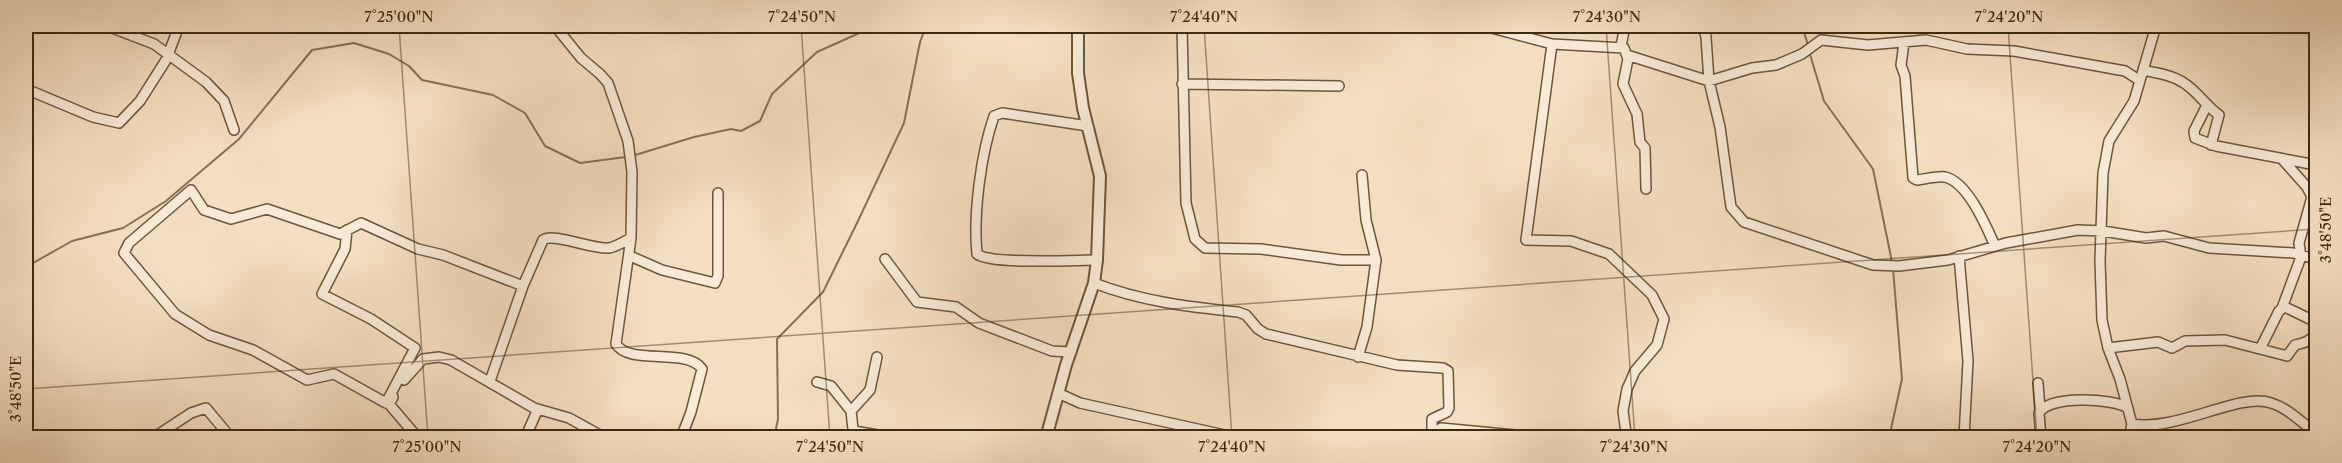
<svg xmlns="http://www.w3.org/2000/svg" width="2342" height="463" font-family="'Libre Caslon Text',serif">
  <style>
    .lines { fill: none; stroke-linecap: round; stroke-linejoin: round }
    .stream { stroke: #867055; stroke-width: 2 }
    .minor-casing { stroke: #6c563c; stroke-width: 12 }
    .tertiary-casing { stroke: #6c563c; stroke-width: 14 }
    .minor { stroke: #f8ead7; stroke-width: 9 }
    .tertiary { stroke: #f8ead7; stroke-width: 10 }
    .ticks { fill: none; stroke: #3e290f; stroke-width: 1.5; stroke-opacity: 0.45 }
    .neatline { fill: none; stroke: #3e290f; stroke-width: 2 }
    .ticks-label { font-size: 15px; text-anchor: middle; fill: #3e290f }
  </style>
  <rect width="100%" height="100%" fill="#f4dec1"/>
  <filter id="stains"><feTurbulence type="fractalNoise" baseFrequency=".00333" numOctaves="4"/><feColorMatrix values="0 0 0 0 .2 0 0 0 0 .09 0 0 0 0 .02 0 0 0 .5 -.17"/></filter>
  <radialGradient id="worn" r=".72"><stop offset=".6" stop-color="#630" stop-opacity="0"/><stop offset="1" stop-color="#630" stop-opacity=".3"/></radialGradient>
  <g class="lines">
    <path class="stream" d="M1802 26 1808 45
      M1809 51 1824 101 1873 169 1892 262
      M632 156 694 137 731 129 741 131 760 121 772 94 817 52 875 26
      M26 267 72 241 123 228 166 201 239 139 312 50 354 43 389 54 409 66 422 80 493 95 525 113 545 146 580 163 626 157
      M774 438 778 419 777 339 823 292 858 221 904 123 920 42 926 26
      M1889 438 1902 379 1893 268"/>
    <defs>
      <path id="minor" d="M107 26 154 44 206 82 224 101 234 130
        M555 26 581 58 600 74 608 83 628 141 632 172 631 238 616 344C629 366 687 347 702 369L691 412 681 438
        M1182 26 1186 203 1195 239 1205 248 1261 249 1341 260H1376
        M1484 26 1552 44 1624 48 1628 59 1623 84 1637 114 1640 142 1645 148 1646 189
        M1703 26 1706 37 1709 81 1720 127 1731 207 1744 222 1873 265 1899 266 1948 260 2006 243 2078 230 2103 231 2146 238 2164 236 2209 248 2293 253 2316 259
        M1904 43 1901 65 1905 76 1913 178 1917 180C1925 179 1937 176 1945 177 1968 182 1987 228 1995 246
        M1552 44 1526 240 1571 241 1609 254 1652 295 1664 319 1657 345 1635 371 1627 389 1623 411 1626 433 1632 438
        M1621 46 1625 26
        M1627 55 1709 81 1752 68 1776 65 1802 54 1821 40 1868 45 1926 40 1967 49 2014 51 2125 71 2139 80
        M2143 70C2157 73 2172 75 2184 83 2198 92 2206 106 2219 115L2211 145
        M1182 84 1339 86
        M26 89 93 117 119 123 140 101 166 60 179 26
        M2206 107 2194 131 2195 138 2216 146 2316 165
        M1088 126 1002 113 994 116C981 154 973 214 977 254 991 265 1075 260 1097 260
        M2282 159 2307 187 2312 197 2299 243 2301 257 2282 308
        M347 230 345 249 322 294 371 319 415 348 386 403 334 374 307 380 253 350 209 335 175 314 124 253 129 243 191 190 204 210 231 219 267 209 340 234 361 223 418 249 443 255 523 286
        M630 256 662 270 715 283 718 276V193
        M1959 256 1968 361 1964 438
        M885 259 917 302 956 307 979 323 1052 351 1071 352
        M1094 283C1140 301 1189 307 1238 312L1246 315 1258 329 1266 334 1397 365 1443 368 1448 371 1449 408 1447 412 1432 419V438
        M2261 347 2279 311 2285 307 2316 322
        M2108 348 2158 342 2172 348 2185 341 2225 340 2287 356 2295 345C2304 343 2312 341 2316 332
        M1358 357 1367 327 1376 260 1366 220 1362 175
        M404 380 423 359 439 357 451 360 534 408 569 418 605 438
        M490 381 523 286 543 240C553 232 593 250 609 248 616 247 625 241 631 238
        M817 382 831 386 851 411
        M2038 383 2040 409
        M1058 393 1080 403 1238 438
        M393 397 389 404 418 438
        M2132 424C2177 432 2239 392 2271 403 2288 408 2302 423 2316 433
        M854 431 895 438
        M1432 435 1441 428 1526 436
        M153 438 191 413 206 408 231 438
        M525 438 538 409
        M854 438 851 411 870 390 877 357
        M917 438H921
        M2041 438 2039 413C2049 395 2112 398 2128 408
        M2129 438 2132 424 2120 379 2108 348 2102 320 2100 261 2103 173 2109 141 2134 101 2156 26"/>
      <path id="tertiary" d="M1046 438 1066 365 1094 283 1097 260 1100 176 1083 108 1078 73V26"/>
    </defs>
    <use href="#minor" class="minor-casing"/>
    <use href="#tertiary" class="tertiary-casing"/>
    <use href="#minor" class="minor"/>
    <use href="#tertiary" class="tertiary"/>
  </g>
  <path class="ticks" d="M399 26 428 438M801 26 830 438M1204 26 1232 438M1606 26 1635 438M2008 26 2037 438M26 389 2316 229"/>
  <rect width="2342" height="463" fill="none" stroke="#f4dec1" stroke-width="66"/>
  <rect x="33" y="33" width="2276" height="397" class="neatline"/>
  <g class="ticks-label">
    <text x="399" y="22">7°25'00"N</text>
    <text x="802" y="22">7°24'50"N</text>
    <text x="1204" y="22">7°24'40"N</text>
    <text x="1607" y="22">7°24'30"N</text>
    <text x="2009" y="22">7°24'20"N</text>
    <text transform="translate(2326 230) rotate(-90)" y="5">3°48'50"E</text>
    <text transform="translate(16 389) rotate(-90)" y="5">3°48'50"E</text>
    <text x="427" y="452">7°25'00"N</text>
    <text x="830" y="452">7°24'50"N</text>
    <text x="1232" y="452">7°24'40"N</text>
    <text x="1634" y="452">7°24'30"N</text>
    <text x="2037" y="452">7°24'20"N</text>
  </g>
  <rect width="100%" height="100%" filter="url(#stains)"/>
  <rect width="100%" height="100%" fill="url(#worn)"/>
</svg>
